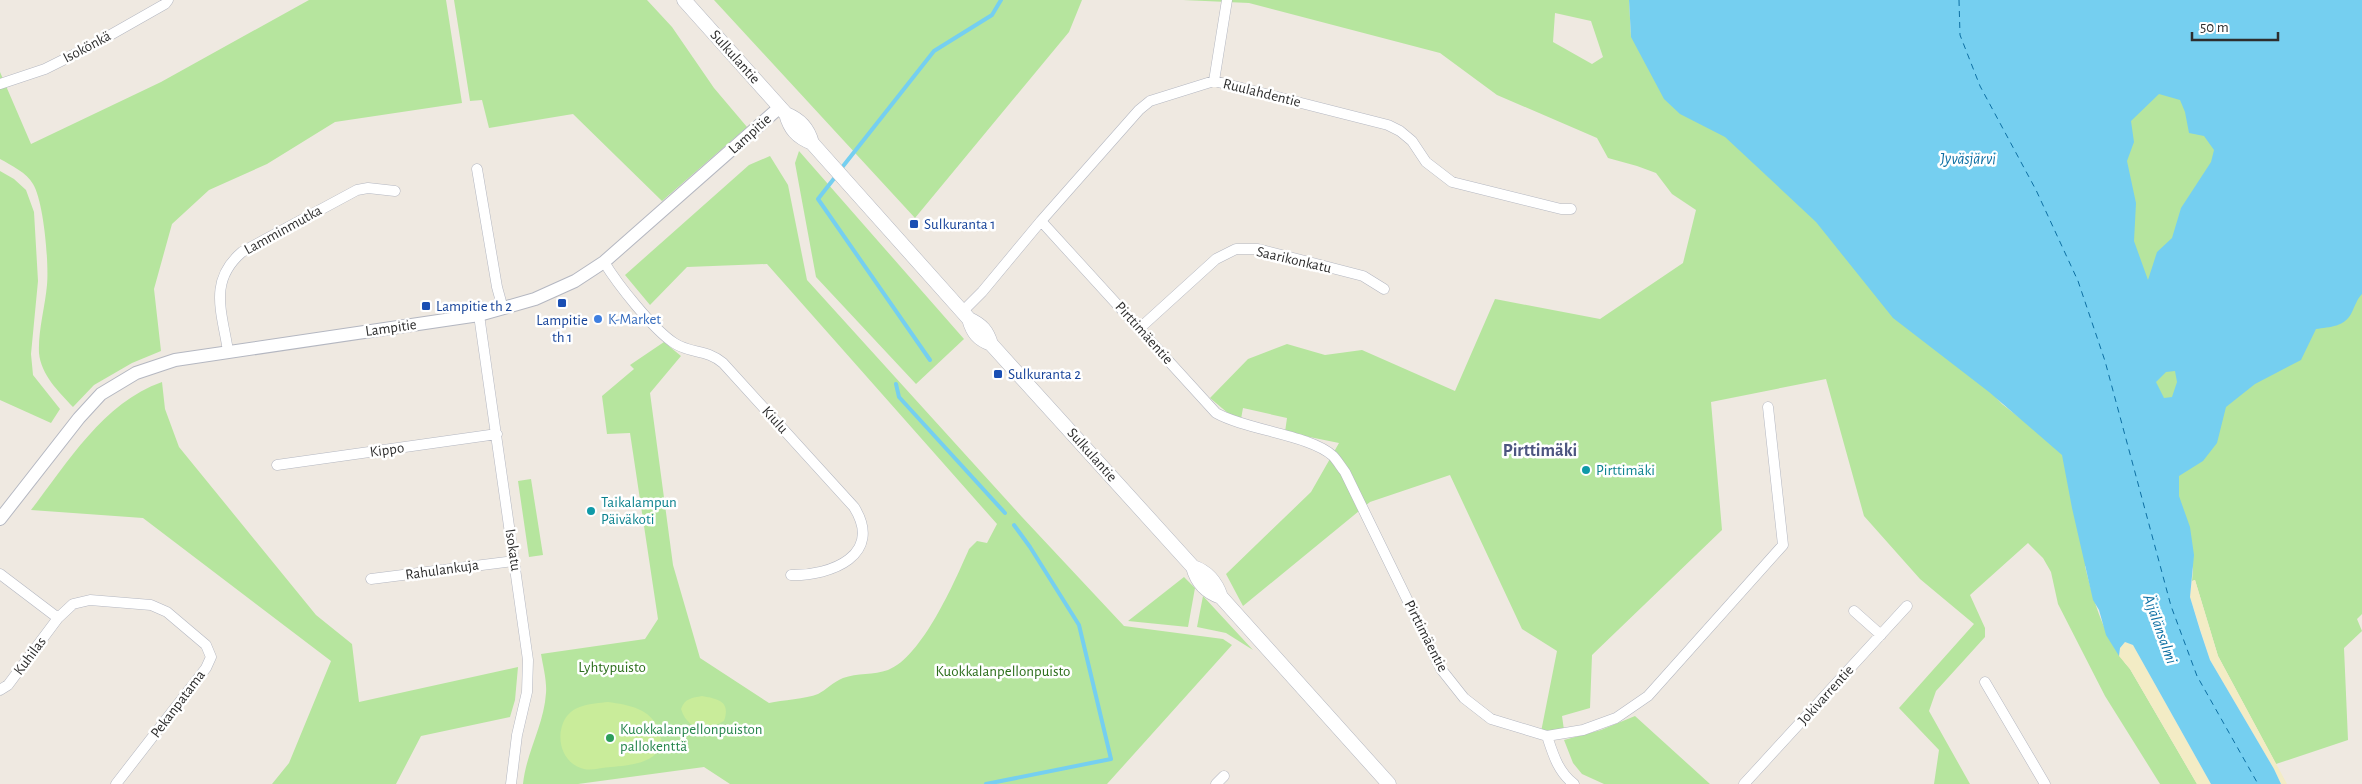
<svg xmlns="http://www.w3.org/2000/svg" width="2362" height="784" font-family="'Alegreya Sans',sans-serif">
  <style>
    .green { fill: #b6e59e; fill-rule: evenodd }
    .sand { fill: #f3ecc5 }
    .pitch { fill: #c9ec9a }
    .water { fill: #75cff0; fill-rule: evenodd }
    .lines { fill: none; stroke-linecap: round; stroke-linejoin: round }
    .stream { stroke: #75cff0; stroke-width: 4 }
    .ferry { stroke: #0d6fa3; stroke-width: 1; stroke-dasharray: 6 5; stroke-linecap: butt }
    .minor-casing { stroke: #b4b7c1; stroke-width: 11 }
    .tertiary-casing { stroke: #b4b7c1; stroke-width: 14 }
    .secondary-casing { stroke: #b4b7c1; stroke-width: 15 }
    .minor { stroke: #fff; stroke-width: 10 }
    .tertiary { stroke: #fff; stroke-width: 12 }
    .secondary { stroke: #fff; stroke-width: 14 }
    .transit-dot { fill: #1a4fb4; stroke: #fff; stroke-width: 2 }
    .shop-dot { fill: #3f7fe0; stroke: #fff; stroke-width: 2 }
    .culture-dot { fill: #0f9aa8; stroke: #fff; stroke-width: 2 }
    .leisure-dot { fill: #2e9e5b; stroke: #fff; stroke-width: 2 }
    .labels { text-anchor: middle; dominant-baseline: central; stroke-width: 5; stroke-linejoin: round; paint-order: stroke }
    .street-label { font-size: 15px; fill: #2e2e2e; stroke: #fff }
    .transit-label { font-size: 15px; fill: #164399; stroke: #fff; text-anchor: start }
    .shop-label { font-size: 15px; fill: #366cbe; stroke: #fff; text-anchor: start }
    .culture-label { font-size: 15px; fill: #0d838f; stroke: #fff; text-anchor: start }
    .park-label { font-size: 15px; fill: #2c6e1b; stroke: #fff }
    .leisure-label { font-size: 15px; fill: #27864d; stroke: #fff; text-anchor: start }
    .water-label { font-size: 16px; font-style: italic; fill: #0d6fa3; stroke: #fff }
    .quarter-label { font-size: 18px; font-weight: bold; fill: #4d5680; stroke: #fff }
  </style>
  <rect width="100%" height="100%" fill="#efe9e1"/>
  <path class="green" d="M309 0H446L462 103 335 122 267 164 209 190 172 224 154 289 161 351 132 363 94 385 73 407C59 392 41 375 39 353 38 331 45 307 47 285 49 264 44 202 33 184 27 173 11 165 0 159V72L31 144 161 82Z
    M454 0H647L672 27 714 88 747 127 662 201 573 114 489 128 482 100 470 101Z
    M714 0H1082L1069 32 915 218Z
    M1183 0H1629L1631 37 1666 42 2002 404 2020 418 2031 376 2104 558 2085 566C2094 603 2105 640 2130 669L2197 784H2160L2105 696 2058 604 2051 572 2043 558 2028 543 1970 595 1985 628V637L1936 691 1929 711 1970 784H1934L1939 750 1899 708 1974 624 1920 579 1864 516 1826 379 1711 402 1722 530 1592 655 1590 708 1562 716 1564 730 1541 732 1557 651 1522 629 1450 475 1370 502 1243 606 1226 574 1311 492 1339 443 1285 432 1287 418 1243 408 1241 419 1229 414 1210 398 1248 359 1287 344 1325 355 1362 350 1455 391 1495 299 1600 319 1683 263 1696 210 1672 194 1656 173 1637 166 1608 158 1597 138 1497 95 1440 53 1249 3ZM1555 13 1591 21 1603 57 1592 64 1553 42Z
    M2139 51 2362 251V614L2357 619 2362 631 2344 648 2348 740 2276 764 2218 656 2195 580 2192 581 2193 569 2146 372 2105 124Z
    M799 151 964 339 916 384 816 277 795 163Z
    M770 156 788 185 807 280 1022 517 1124 626 1223 639 1232 645 1107 784H730L704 767 578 784H523C526 753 544 725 546 693 547 681 543 666 541 654L645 639 658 619 630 433 607 434 602 396 634 369 630 365 664 342 681 356 650 393 673 565 700 658 769 703C782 700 806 699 818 694 826 690 833 682 843 678 857 673 874 675 888 670 922 657 955 581 969 549L977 541 987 543 997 524 767 264 687 267 650 305 625 275 749 165Z
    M0 171 14 179 26 190 34 212 38 281 31 354 33 375 60 409 51 423 0 400Z
    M162 382 165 409 179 447 316 615 352 644 359 702 518 667 515 700 510 717 421 736 396 784H272L289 763 331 661 143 518 31 510C68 462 103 403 162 382Z
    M531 479 543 555 529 557 518 481Z
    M1184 577 1195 588 1188 627 1128 621Z
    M1203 596 1253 650 1226 633 1197 627Z
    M1635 716 1710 784H1604L1582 774 1573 763 1564 740 1601 730Z"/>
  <path class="sand" d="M2195 580 2218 656 2287 784H2281L2274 769 2210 660 2190 597 2192 581Z
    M2125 642 2133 645 2211 784H2197L2130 669 2119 656 2120 648Z"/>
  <path class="pitch" d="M702 696C718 699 731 701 724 721 706 731 688 731 681 709 685 698 692 698 702 696Z
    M608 702C629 705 650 708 659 730 670 763 631 765 611 767 603 767 592 771 584 769 563 764 556 741 563 723 571 704 591 704 608 702Z"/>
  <path class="water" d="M1629 0H2362V294C2357 299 2355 306 2352 312 2345 327 2330 327 2316 329L2301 360 2255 384 2226 407 2217 443 2203 461 2179 476V496L2190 527 2194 555 2190 597 2200 630 2210 660 2274 769 2281 784H2211L2133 645 2125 642 2120 648 2119 656 2106 635 2099 610 2093 600 2072 508 2062 455 1989 392 1893 318 1816 222 1725 137 1680 114 1664 99 1631 37ZM2159 94 2180 100 2185 112 2189 133 2204 136 2214 150 2211 162 2181 208 2172 238 2157 252 2148 280 2134 241 2136 203 2127 161 2134 142 2131 121ZM2175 371 2177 382 2172 397 2164 398 2156 382 2166 372Z"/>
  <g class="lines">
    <path class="stream" d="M840 170 934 51 992 15 1001 0
      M836 176 818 199 930 360
      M896 384 899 397 1005 513
      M986 784 1111 759 1079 625 1030 547 1014 525"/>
    <path class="ferry" d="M1959 0 1960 35 1980 86 2036 190 2078 281 2105 361 2171 606 2197 676 2258 784"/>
    <defs>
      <path id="minor" d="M1214 81 1227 0
        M0 84 45 69 91 46 165 4 168 0
        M477 169 497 287 503 309
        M1041 221 1216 413C1246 430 1311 435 1333 456 1337 460 1341 467 1345 472L1441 669 1464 698 1491 719 1547 736 1583 730 1616 718 1648 696 1783 545 1768 407
        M604 262C618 285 653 329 674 343 691 354 707 349 723 363L854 507C884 555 831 576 791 575
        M962 312 982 292 1041 221 1139 110 1150 101 1214 81 1388 125 1400 131 1412 141 1426 162 1452 182 1561 209H1571
        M479 315 528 660 527 692 517 735 511 784
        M1140 328 1216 259 1236 249H1258L1363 276 1384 289
        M228 351C222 312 208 281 242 252L357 190 368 188 395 191
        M277 465 497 434
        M0 574 58 618 73 604 90 600 151 605 167 612 206 645 211 657 206 668 116 784
        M371 579 514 561
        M1854 611 1881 635
        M1985 682 2045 784
        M0 690 8 685 58 618
        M1547 736C1553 754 1558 772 1574 784
        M1216 784 1224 776
        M1744 784 1907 606"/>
      <path id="tertiary" d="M0 519 79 418 101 394 136 373 175 360 479 315 535 299 575 281 604 262 780 107"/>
      <path id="secondary" d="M684 0 786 114C790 129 797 137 812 143
        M786 114C800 120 808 128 812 143L969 319C973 333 978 339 991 344
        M969 319C982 325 987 331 991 344L1193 567C1197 582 1206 592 1221 597L1389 784
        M1193 567C1208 572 1216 582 1221 597"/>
    </defs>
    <use href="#minor" class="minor-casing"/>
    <use href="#tertiary" class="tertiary-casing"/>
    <use href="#secondary" class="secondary-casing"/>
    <use href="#minor" class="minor"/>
    <use href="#tertiary" class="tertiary"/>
    <use href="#secondary" class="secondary"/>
  </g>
  <g class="transit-dot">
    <rect x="909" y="219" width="10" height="10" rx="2.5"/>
    <rect x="557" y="298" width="10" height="10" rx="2.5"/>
    <rect x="421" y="301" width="10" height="10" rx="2.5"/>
    <rect x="993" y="369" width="10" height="10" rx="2.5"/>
  </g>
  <circle class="shop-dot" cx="598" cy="319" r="5"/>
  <g class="culture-dot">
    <circle cx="1586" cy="470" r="5"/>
    <circle cx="591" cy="511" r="5"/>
  </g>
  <circle class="leisure-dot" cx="610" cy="738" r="5"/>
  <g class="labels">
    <g class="street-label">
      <text transform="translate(87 47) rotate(-28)">Isokönkä</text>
      <text transform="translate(735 57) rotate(48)">Sulkulantie</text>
      <text transform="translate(1262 93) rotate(14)">Ruulahdentie</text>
      <text transform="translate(750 134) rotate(-42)">Lampitie</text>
      <text transform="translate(283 230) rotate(-29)">Lamminmutka</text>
      <text transform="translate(1294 260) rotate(13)">Saarikonkatu</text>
      <text transform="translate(391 328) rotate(-8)">Lampitie</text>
      <text transform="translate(1144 333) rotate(48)">Pirttimäentie</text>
      <text transform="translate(775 420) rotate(48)">Kiulu</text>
      <text transform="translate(387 450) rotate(-8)">Kippo</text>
      <text transform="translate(1092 455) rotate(48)">Sulkulantie</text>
      <text transform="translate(513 550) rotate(82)">Isokatu</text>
      <text transform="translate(442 570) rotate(-8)">Rahulankuja</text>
      <text transform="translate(1426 636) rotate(63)">Pirttimäentie</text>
      <text transform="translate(30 656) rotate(-53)">Kuhilas</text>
      <text transform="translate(1826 695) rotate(-48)">Jokivarrentie</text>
      <text transform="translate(178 704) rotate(-53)">Pekanpatama</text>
    </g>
    <g class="transit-label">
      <text x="924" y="224">Sulkuranta 1</text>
      <text x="436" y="306">Lampitie th 2</text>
      <text x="562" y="320" text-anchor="middle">Lampitie<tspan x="562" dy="17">th 1</tspan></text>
      <text x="1008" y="374">Sulkuranta 2</text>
    </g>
    <g class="shop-label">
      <text x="608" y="319">K-Market</text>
    </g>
    <g class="culture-label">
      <text x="1596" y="470">Pirttimäki</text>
      <text x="601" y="502">Taikalampun<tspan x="601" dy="17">Päiväkoti</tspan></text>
    </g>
    <g class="park-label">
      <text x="612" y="667">Lyhtypuisto</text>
      <text x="1003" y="671">Kuokkalanpellonpuisto</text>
    </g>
    <g class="leisure-label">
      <text x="620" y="729">Kuokkalanpellonpuiston<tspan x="620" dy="17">pallokenttä</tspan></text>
    </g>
    <g class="water-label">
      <text x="1968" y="159">Jyväsjärvi</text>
      <text transform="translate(2160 629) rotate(70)">Äijälänsalmi</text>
    </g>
    <g class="quarter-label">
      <text x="1540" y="451">Pirttimäki</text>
    </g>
  </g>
  <path d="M2192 32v8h86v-8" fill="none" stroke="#2e2e2e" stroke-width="2.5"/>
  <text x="2200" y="32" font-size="15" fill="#2e2e2e" stroke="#ffffff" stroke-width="4" paint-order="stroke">50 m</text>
</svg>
